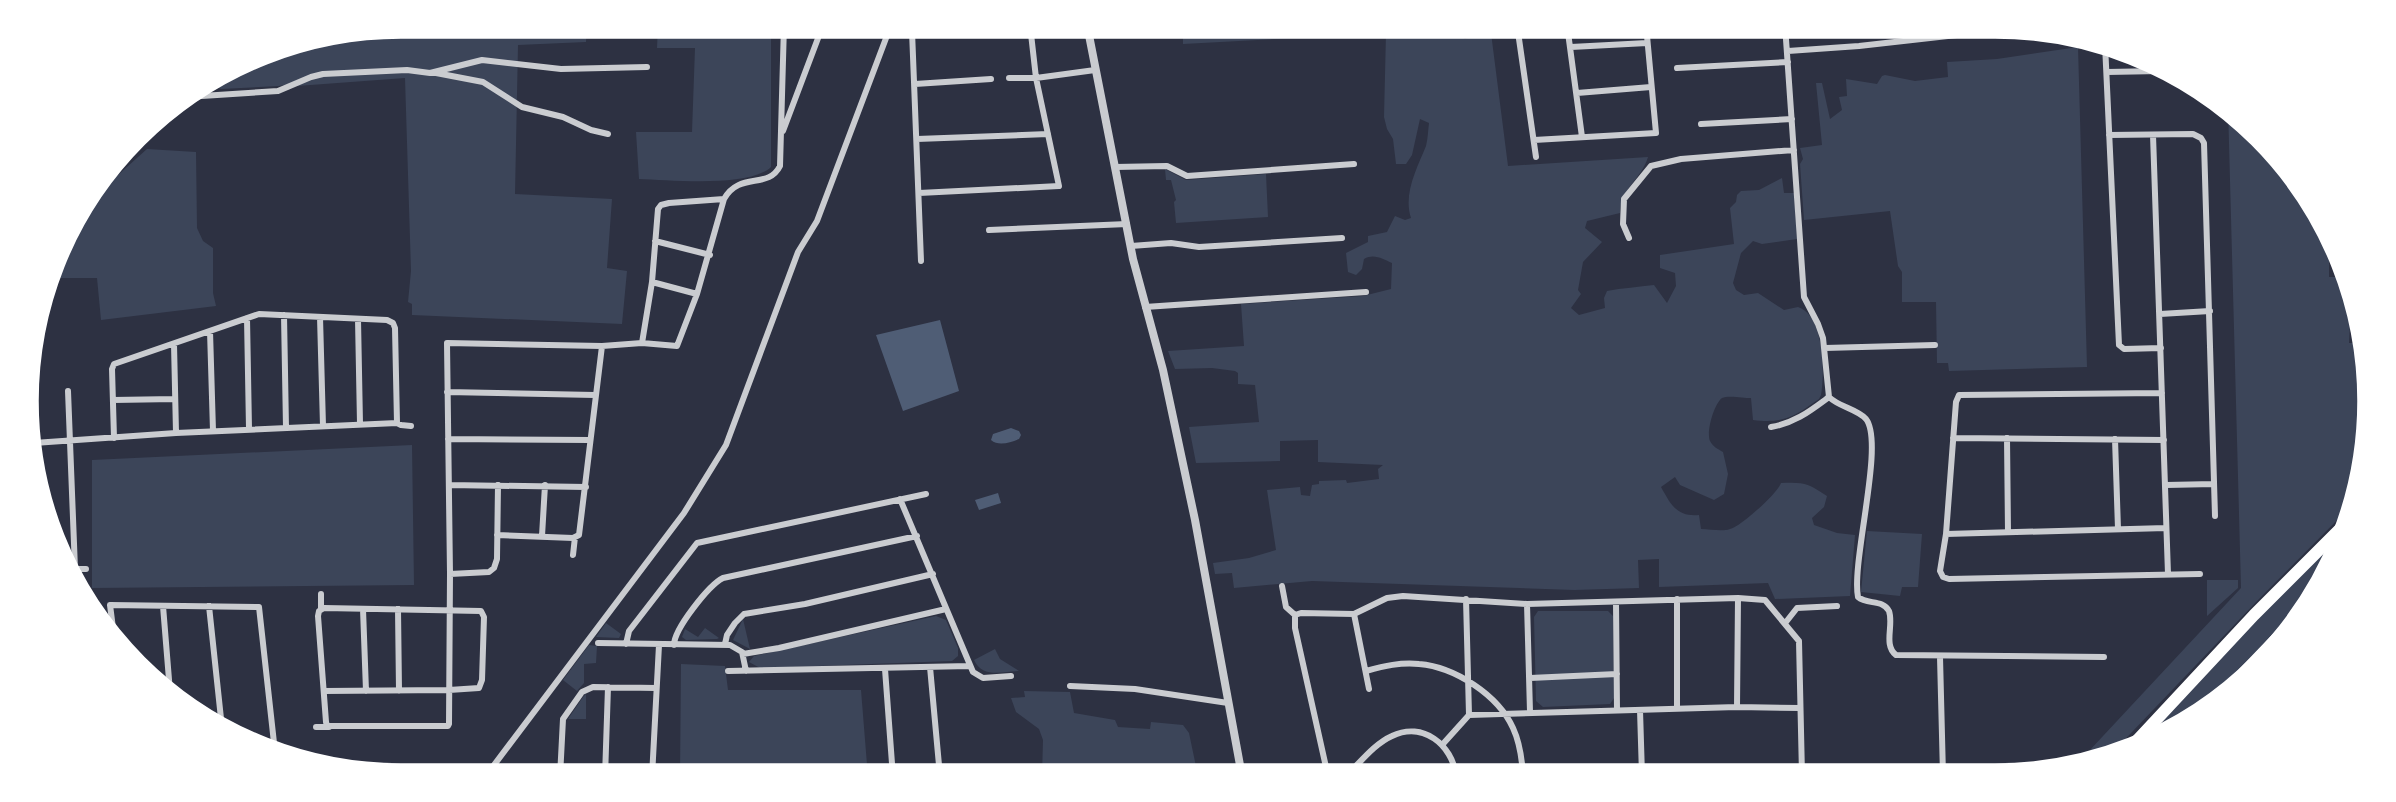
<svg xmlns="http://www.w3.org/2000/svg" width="2396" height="802" font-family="'Archivo Narrow',sans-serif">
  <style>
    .green { fill: #3c4559 }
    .water { fill: #4f5d75 }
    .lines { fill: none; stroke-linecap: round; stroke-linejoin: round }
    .minor { stroke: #caccd0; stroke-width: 6 }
    .tertiary { stroke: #caccd0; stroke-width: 8 }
    .secondary { stroke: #fff; stroke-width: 9 }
    .motorway { stroke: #fff; stroke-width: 12 }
    .rim { fill: none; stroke: #fff; stroke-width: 3.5 }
  </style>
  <rect width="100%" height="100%" fill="#2d3142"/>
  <path class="green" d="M401 25H587L586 42 518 45 515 194 612 199 607 268 627 271 622 324 412 315V304L408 302 411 271 405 78 297 86 296 83 279 86 221 89 217 87 246 60 257 53Z
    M658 25H771V167C749 188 670 180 639 179L636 132H692L695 48H657Z
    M1183 25H1472L1462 37 1465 39 1475 35 1480 25H1490L1508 166 1648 157C1641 180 1620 189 1620 213L1587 221 1585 228 1602 242 1583 262 1578 290 1581 294 1571 308 1579 315 1605 308 1604 298 1607 291C1622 288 1639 287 1654 285L1667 303 1676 286 1675 273 1660 268V255L1734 244 1730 208 1736 202 1737 195 1741 191 1759 190 1782 178 1784 193H1794L1797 239 1762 244 1753 241 1741 253 1733 283 1736 290 1744 295 1758 293 1784 310 1798 307C1824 315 1825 372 1821 395L1819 399C1795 416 1784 424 1753 420L1751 398C1744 398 1728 395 1722 398 1714 404 1706 432 1710 441 1713 447 1718 449 1723 452L1728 474 1724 494 1714 500 1680 485 1675 477 1661 487C1671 505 1677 517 1699 515L1701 529C1710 529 1722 532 1730 529 1740 527 1778 493 1781 483 1803 482 1808 483 1827 496L1824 507 1812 518 1814 525 1837 533 1855 535 1850 596 1775 599 1768 583 1659 587V559L1638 560 1639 588 1574 590 1312 581 1234 588 1232 573 1215 574 1213 563 1249 558 1276 550 1267 490 1300 487 1301 495 1310 496 1312 485 1319 484V481L1346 480 1347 483 1379 479 1378 469 1383 465 1318 462V440L1280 441V461L1196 463 1189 427 1259 422 1255 385 1238 384V373L1235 371 1212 368 1175 369 1168 351 1244 346 1241 304 1363 296 1391 289 1392 263C1383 259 1374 253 1364 259L1362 269 1356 275 1348 272 1346 253 1368 242V236L1387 232 1395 216 1405 220 1411 218C1403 194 1417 168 1426 146 1428 138 1428 130 1429 123L1420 119 1412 155 1406 164H1396L1393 139 1387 129 1384 117 1386 33 1183 44Z
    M2078 47 2087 367 1949 371 1948 363H1937L1936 302H1902V272L1898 266 1890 211 1804 220 1800 164 1803 159 1800 148 1822 145 1816 83H1822L1830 119 1842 110 1839 97 1847 96 1846 79 1877 84 1882 76 1885 75 1915 81 1948 77 1947 62 1997 59Z
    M2228 106 2321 212 2329 237V277H2343L2358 321 2350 322 2349 343H2365L2368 351 2359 498 2259 599 2111 754 2076 765 2241 588Z
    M147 149 196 152 197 228 203 241 213 248V293L216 306 101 320 97 278H50L64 234 89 201Z
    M1165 169 1186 180 1266 174 1268 217 1176 223 1174 202 1176 200 1171 180H1166Z
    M412 445 414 585 92 588V460Z
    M1867 531 1922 534 1918 587H1902L1900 596 1861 592Z
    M2345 531 2325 579 2193 718 2161 739 2138 746 2257 619Z
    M2207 580H2238V588L2207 616Z
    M1538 611H1608L1613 616 1614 698 1610 704 1543 707 1536 701 1534 617Z
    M936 616 946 620 958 648V656L952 661 760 668 749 662 754 656Z
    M743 619 750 649 733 640Z
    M606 623 621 634 619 638 596 637Z
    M705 628 719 638 717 639 686 640 682 637 685 629 698 637Z
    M589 645 597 646 596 663 584 664V683L577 691 563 680Z
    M995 649 1000 659 1019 671C1001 672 982 678 974 660Z
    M681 664 725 666 728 690H861L868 777H680Z
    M1024 691 1070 692 1074 713 1115 720 1118 727 1150 729 1151 722 1183 725 1189 733 1198 776H1042L1043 740 1039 729 1016 712 1011 698 1025 697Z
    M586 694V719H568L583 697Z"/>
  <path class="water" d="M940 320 959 391 903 411 876 335Z
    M1011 428 1019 431 1021 435 1019 439C1011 442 999 447 991 440L993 434Z
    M998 493 1001 503 979 510 975 500Z"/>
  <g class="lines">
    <path class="minor" d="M1517 25 1536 157
      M1567 25 1582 137
      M1785 25 1804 297 1818 324 1823 338 1829 397C1839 407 1857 409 1866 419 1885 443 1851 562 1858 597 1867 605 1883 599 1889 611 1894 625 1883 645 1896 655L2104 657
      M2105 44 2119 345 2124 349 2161 348
      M1571 47 1647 43
      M1788 51 1859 46 2019 28
      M1677 68 1788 62
      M2107 72 2160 71
      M436 73 483 82 522 107 563 117 591 130 608 134
      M1009 78H1036L1095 70
      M915 84 991 79
      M1577 93 1651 87
      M186 97 278 91 311 77 323 74 407 70 430 73 482 60 561 69 647 67
      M1701 124 1792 119
      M783 131 823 25
      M2109 135 2193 134 2201 138 2204 143 2215 516
      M2153 135 2168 574
      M917 139 1048 134
      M1534 140 1656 133 1646 25
      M1115 167 1167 166 1187 176 1354 164
      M919 193 1059 186 1036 78 1030 25
      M989 230 1127 224
      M1629 238 1623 224 1624 199 1651 166 1681 159 1794 150
      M655 241 710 255
      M1131 246 1171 243 1199 247 1342 238
      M921 261 912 31 918 26 946 25
      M652 282 697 294
      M1145 307 1366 292
      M2160 314 2210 311
      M284 315 286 428
      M320 317 323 426
      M247 318 249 429
      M358 319 360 424
      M210 331 213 431
      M642 343 652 282 658 209 661 205 669 203 724 199
      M174 344 176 433
      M1825 348 1935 345
      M68 391 75 569
      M447 392 595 395
      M2162 393 1959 395 1956 402 1946 534 1940 571 1943 577 1949 579 2200 574
      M113 400 175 399
      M1771 427C1795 423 1810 411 1829 397
      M114 438 112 369 114 364 259 314 387 320 393 323 395 328 397 423
      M1953 438 2164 440
      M2007 438 2008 532
      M448 439 590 440
      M2115 439 2118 529
      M34 443 176 433 397 423 401 425 411 426
      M449 485 586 487
      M2166 485 2214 484
      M900 499 973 672 983 678 1011 676
      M1946 534 2166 528
      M497 535 573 538 579 535 602 346
      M542 536 545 485
      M573 555 575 537
      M69 569H86
      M450 574 489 572 494 568 497 559 498 485
      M1282 586 1286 607 1295 615V628L1328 776
      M321 594V609
      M1677 599V708
      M1616 603 1617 710
      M1527 604 1530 712
      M163 606 170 692
      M209 606 222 728
      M363 609 366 691
      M398 609 399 691
      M1354 614 1369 689
      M1295 615 1301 613 1354 614 1387 598 1403 596 1527 604 1738 598 1765 600 1799 641 1802 775
      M1786 622 1797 608 1837 606
      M114 636 110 605 259 607 275 752
      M598 643 730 645 742 652 746 671
      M626 644 629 631 697 543 926 494
      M725 644 727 635 735 623 744 614 805 604 933 574
      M674 645C674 629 709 585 723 578L917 536
      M743 654 779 648 946 609
      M1940 657 1943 775
      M930 667 940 776
      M885 669 893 777
      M728 671 970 666
      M1366 671C1384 666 1401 662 1419 664 1455 667 1498 695 1513 728 1520 743 1522 759 1523 775
      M1530 678 1617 674
      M1070 686 1135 689 1228 703
      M324 691 449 690 479 688 482 680 484 617 481 611 324 608 319 611 318 616 326 722 327 726H448L449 724C449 674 450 624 450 574L447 343 602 346 642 343 677 346 697 294 724 199C740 171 768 190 780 166L784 25
      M1737 707 1738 598
      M1640 710 1642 775
      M1469 715 1737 707 1800 708
      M316 727H329
      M1442 745 1469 715 1466 599
      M1541 775 1802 771
      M1346 776C1360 763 1374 744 1392 736 1423 721 1452 745 1456 775
      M485 777 684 513 726 445 798 252 817 221 891 25
      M560 777 563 719 582 692 593 687 656 688
      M605 777 608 687
      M652 777 659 645"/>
    <path class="tertiary" d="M1087 25 1133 259 1163 370 1195 520 1242 776"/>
    <path class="secondary" d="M140 135 171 107"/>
    <path class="motorway" d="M2215 703 2302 612
      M2129 749 2254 615 2351 518"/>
  </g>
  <path d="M0 0H2396V802H0ZM401 37H1995A364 364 0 0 1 2359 401V401A364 364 0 0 1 1995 765H401A364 364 0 0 1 37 401V401A364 364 0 0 1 401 37Z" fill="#fff" fill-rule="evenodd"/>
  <path class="rim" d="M401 37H1995A364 364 0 0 1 2359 401V401A364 364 0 0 1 1995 765H401A364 364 0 0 1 37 401V401A364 364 0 0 1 401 37Z"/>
</svg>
